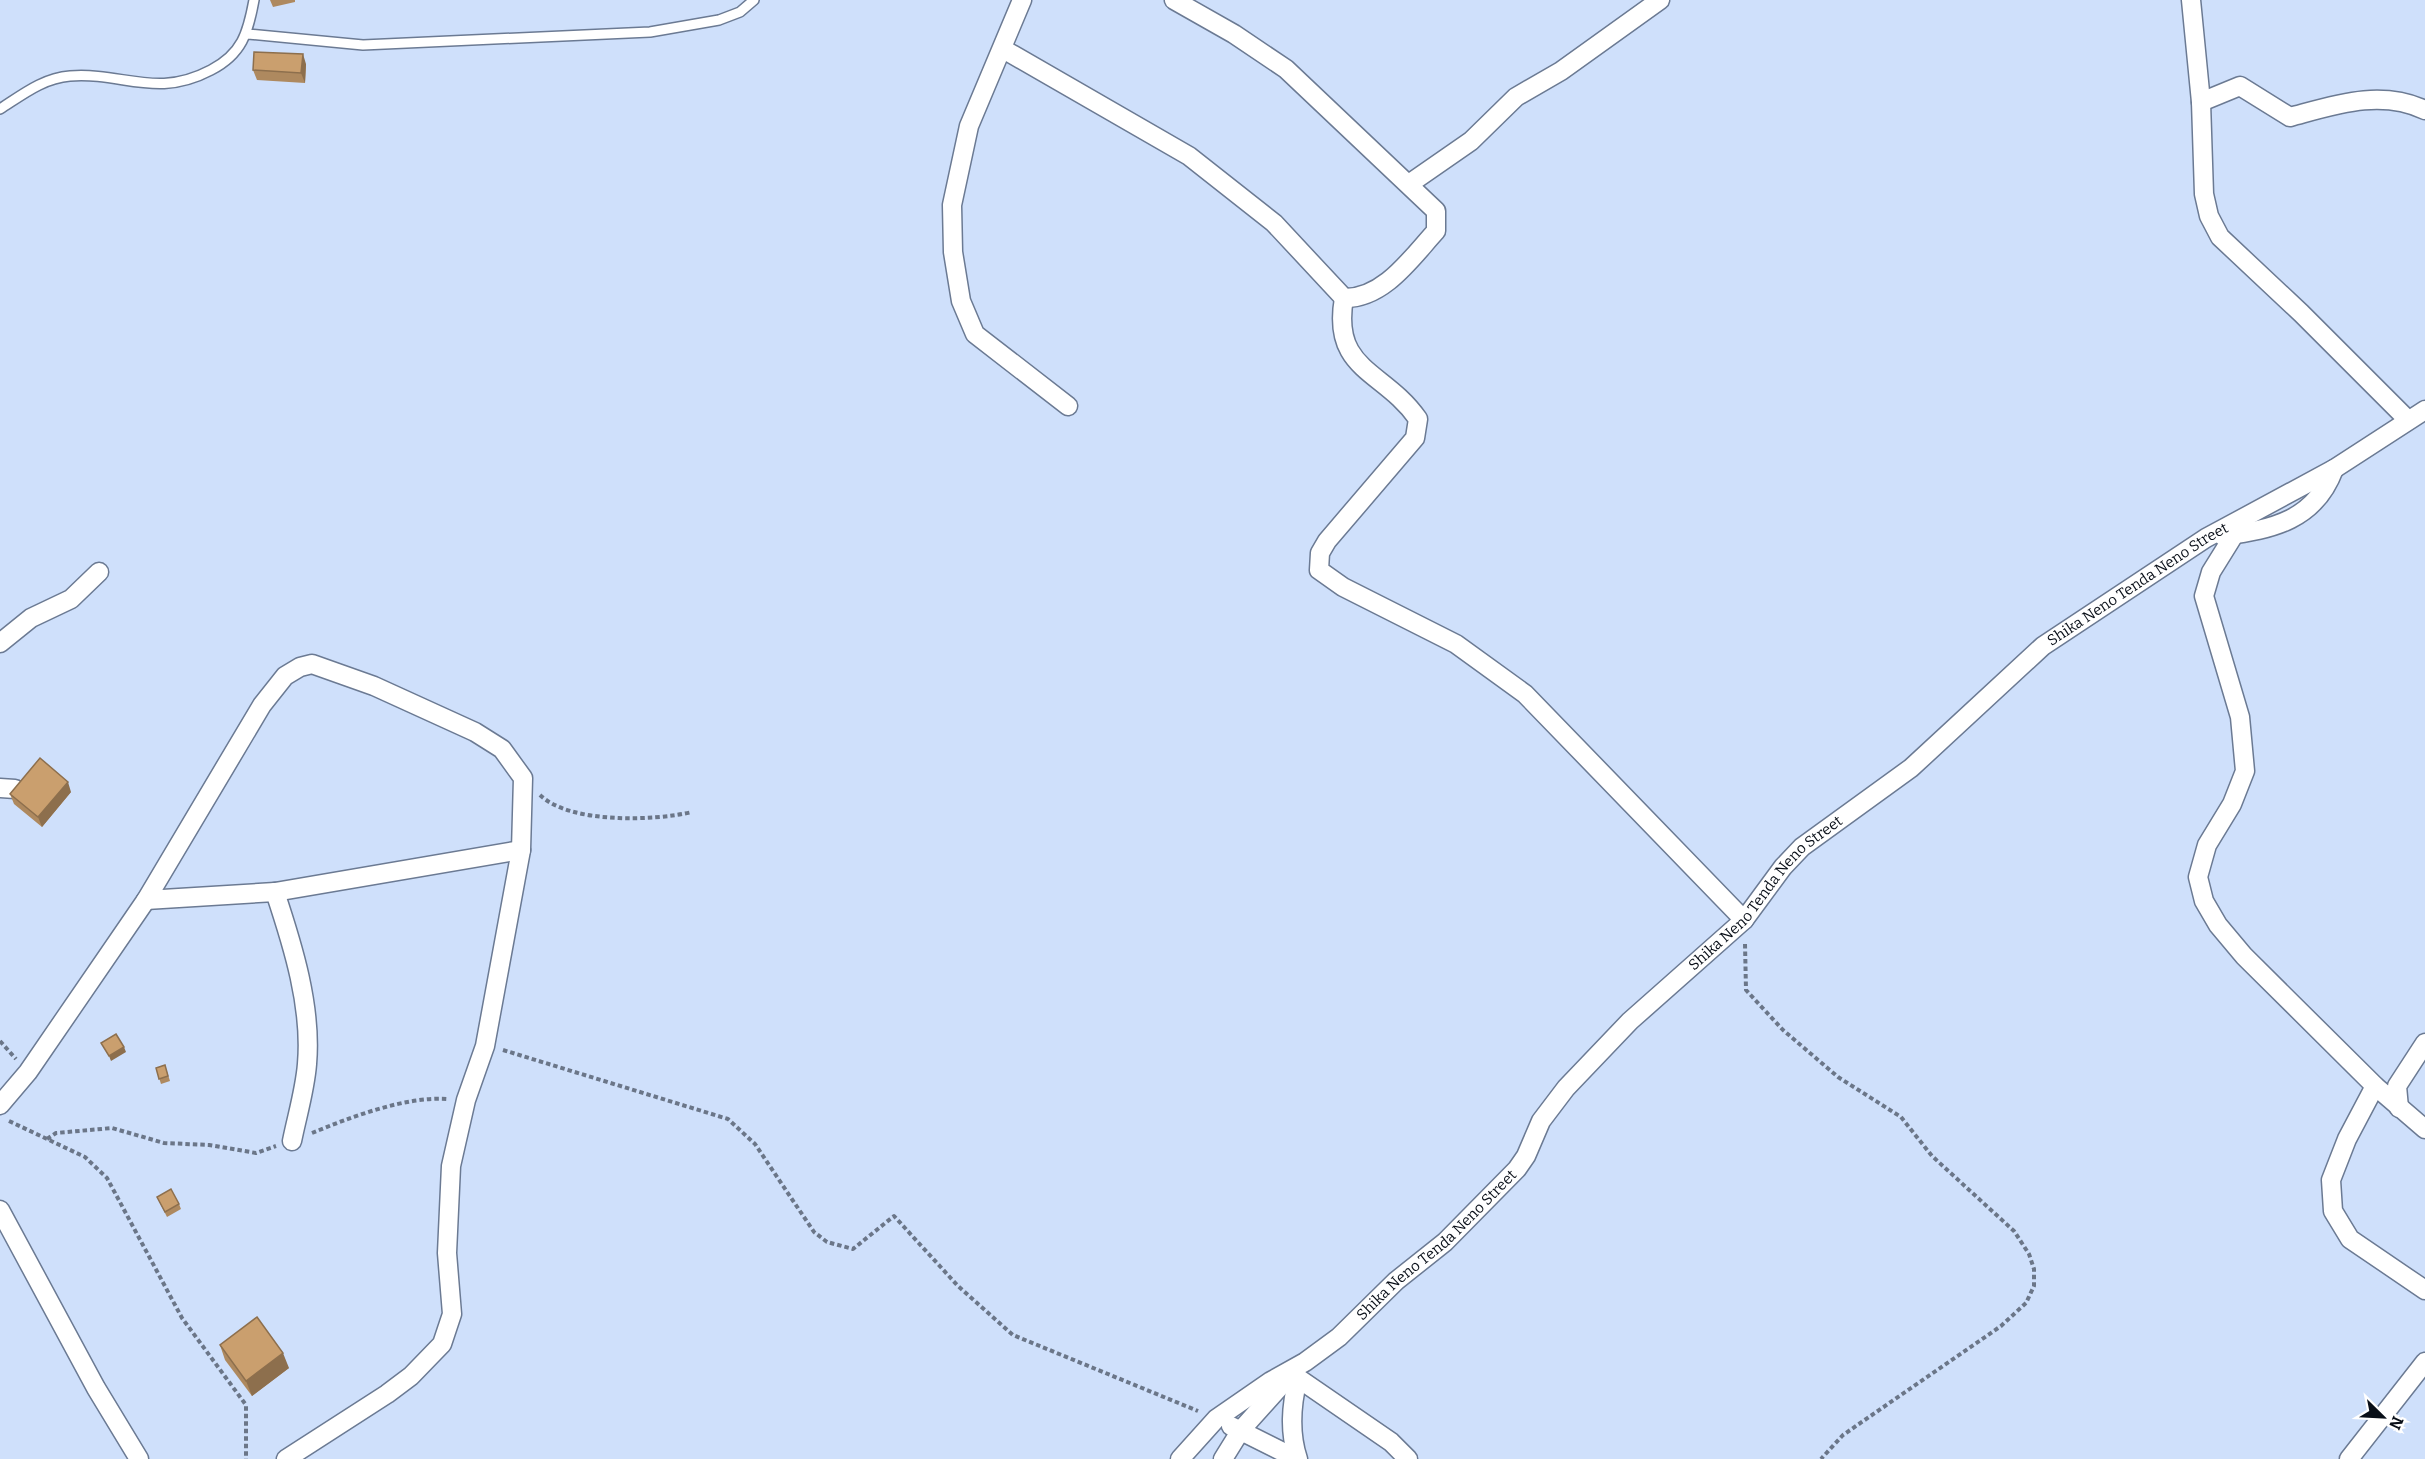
<svg xmlns="http://www.w3.org/2000/svg" width="2425" height="1459" font-family="Bitter,serif">
  <style>
    .lines { fill: none; stroke-linecap: round; stroke-linejoin: round }
    .lane-casing { stroke: #6b7a93; stroke-width: 12 }
    .street-casing { stroke: #6b7a93; stroke-width: 21 }
    .path { stroke: #6b7688; stroke-width: 4; stroke-dasharray: 4.5 3; stroke-linecap: butt }
    .lane { stroke: #fff; stroke-width: 9 }
    .street { stroke: #fff; stroke-width: 18 }
    .wall { fill: #ae895f }
    .shaded-wall { fill: #8d6f4d }
    .building { fill: #ca9f6e; stroke: #8d6f4d; stroke-width: 1.5 }
    .labels { text-anchor: middle; dominant-baseline: central; stroke-width: 6; stroke-linejoin: round; paint-order: stroke }
    .street-label { font-size: 15px; fill: #090f18; stroke: #fff }
  </style>
  <rect width="100%" height="100%" fill="#cfe0fb"/>
  <g class="lines">
    <defs>
      <path id="lane" d="M248 34 363 45 650 32 719 20 740 12 754 0
        M0 109C22 95 43 78 70 76 124 72 156 99 211 70 242 54 248 33 254 0"/>
      <g id="street">
        <path d="M1022 0 969 126 952 205 953 252 961 301 975 334 1068 406"/>
        <path d="M2191 0 2201 102 2204 194 2209 216 2220 237 2301 313 2408 420"/>
        <path d="M1003 49 1189 156 1274 223 1344 298C1384 299 1412 257 1436 231V211L1286 69 1234 34 1174 0"/>
        <path d="M2201 102 2240 86 2290 117C2335 105 2380 89 2425 110"/>
        <path d="M1409 184 1471 141 1516 97 1561 71 1660 0"/>
        <path d="M1344 298C1331 371 1384 370 1418 419L1415 438 1327 541 1320 553 1319 570 1343 587 1456 644 1525 694 1744 920"/>
        <path d="M2234 535 2211 572 2204 596 2240 717 2245 771 2232 804 2207 845 2198 877 2204 901 2218 925 2244 956 2375 1086 2425 1129"/>
        <path d="M2223 536C2274 529 2315 520 2334 469"/>
        <path d="M0 643 31 618 71 599 99 572"/>
        <path d="M0 788 15 789"/>
        <path d="M275 892C293 946 312 1007 307 1064 305 1090 297 1116 292 1141"/>
        <path d="M146 900 275 892 521 850"/>
        <path d="M2375 1086 2347 1139 2331 1180 2333 1211 2350 1239 2425 1290"/>
        <path d="M0 1105 28 1072 146 900 262 705 285 676 300 667 312 664 374 686 475 732 502 749 523 778 521 850 485 1046 466 1100 451 1166 447 1253 452 1314 442 1344 411 1376 387 1394 286 1459"/>
        <path d="M2399 1108 2397 1086 2425 1043"/>
        <path d="M0 1210 96 1388 139 1459"/>
        <path d="M1292 1374 1391 1442 1408 1459"/>
        <path d="M1298 1378C1291 1406 1289 1432 1298 1459"/>
        <path d="M1231 1426 1297 1459"/>
        <path id="s1" d="M1180 1459 1216 1419 1271 1381 1305 1362 1339 1337 1396 1281 1445 1242 1517 1169 1526 1156 1541 1121 1566 1088 1630 1021 1744 920 1783 867 1802 847 1911 768 2043 646 2206 538 2334 469 2425 410"/>
        <path d="M1223 1459 1241 1430 1286 1380"/>
        <path d="M2349 1459 2425 1362"/>
      </g>
    </defs>
    <use href="#lane" class="lane-casing"/>
    <use href="#street" class="street-casing"/>
    <path class="path" d="M540 795C570 824 654 821 692 812
      M1745 944 1746 990 1783 1030 1838 1077 1901 1117 1932 1156 2014 1231 2029 1254 2034 1269V1286L2026 1303 2001 1326 1843 1435 1821 1459
      M0 1041 16 1059
      M503 1050 728 1119 755 1144 814 1232 827 1242 853 1249 894 1216 958 1286 1013 1335 1198 1411
      M9 1121 85 1157 107 1178 182 1318 246 1405V1459
      M312 1133C351 1117 406 1096 448 1099
      M47 1139 56 1133 112 1128 164 1143 209 1145 256 1153 276 1146"/>
    <use href="#lane" class="lane"/>
    <use href="#street" class="street"/>
  </g>
  <path class="wall" d="M270 0H295V2L273 7Z
    M306 64 305 83 257 80 253 70Z
    M71 792 42 827 14 804 10 794Z
    M165 1065 170 1081 161 1084 156 1068Z
    M157 1197 179 1204 181 1209 167 1217Z
    M220 1345 289 1368 252 1396 225 1360Z"/>
  <path class="shaded-wall" d="M303 54 306 64 305 83 301 73Z
    M68 782 71 792 42 827 38 817Z
    M124 1047 126 1052 111 1061 109 1056Z
    M283 1353 289 1368 252 1396 246 1381Z"/>
  <path class="building" d="M254 52 303 54 301 73 253 70Z
    M40 758 68 782 38 817 10 794Z
    M116 1034 124 1047 109 1056 101 1043Z
    M165 1065 168 1076 159 1079 156 1068Z
    M171 1189 179 1204 165 1212 157 1197Z
    M257 1317 283 1353 246 1381 220 1345Z"/>
  <g class="labels">
    <g class="street-label">
      <text stroke="none"><textPath href="#s1" startOffset="1308">Shika Neno Tenda Neno Street</textPath></text>
      <text stroke="none"><textPath href="#s1" startOffset="822">Shika Neno Tenda Neno Street</textPath></text>
      <text stroke="none"><textPath href="#s1" startOffset="336">Shika Neno Tenda Neno Street</textPath></text>
    </g>
  </g>
  <g transform="translate(2383 1417) rotate(114)" stroke="#ffffff" stroke-width="4.5" paint-order="stroke">
  <path d="M0-4.5L10 22L0 15L-10 22Z" fill="#090f18"/>
  <text y="-9" font-size="16" font-weight="bold" text-anchor="middle" fill="#090f18">N</text>
  </g>
</svg>
